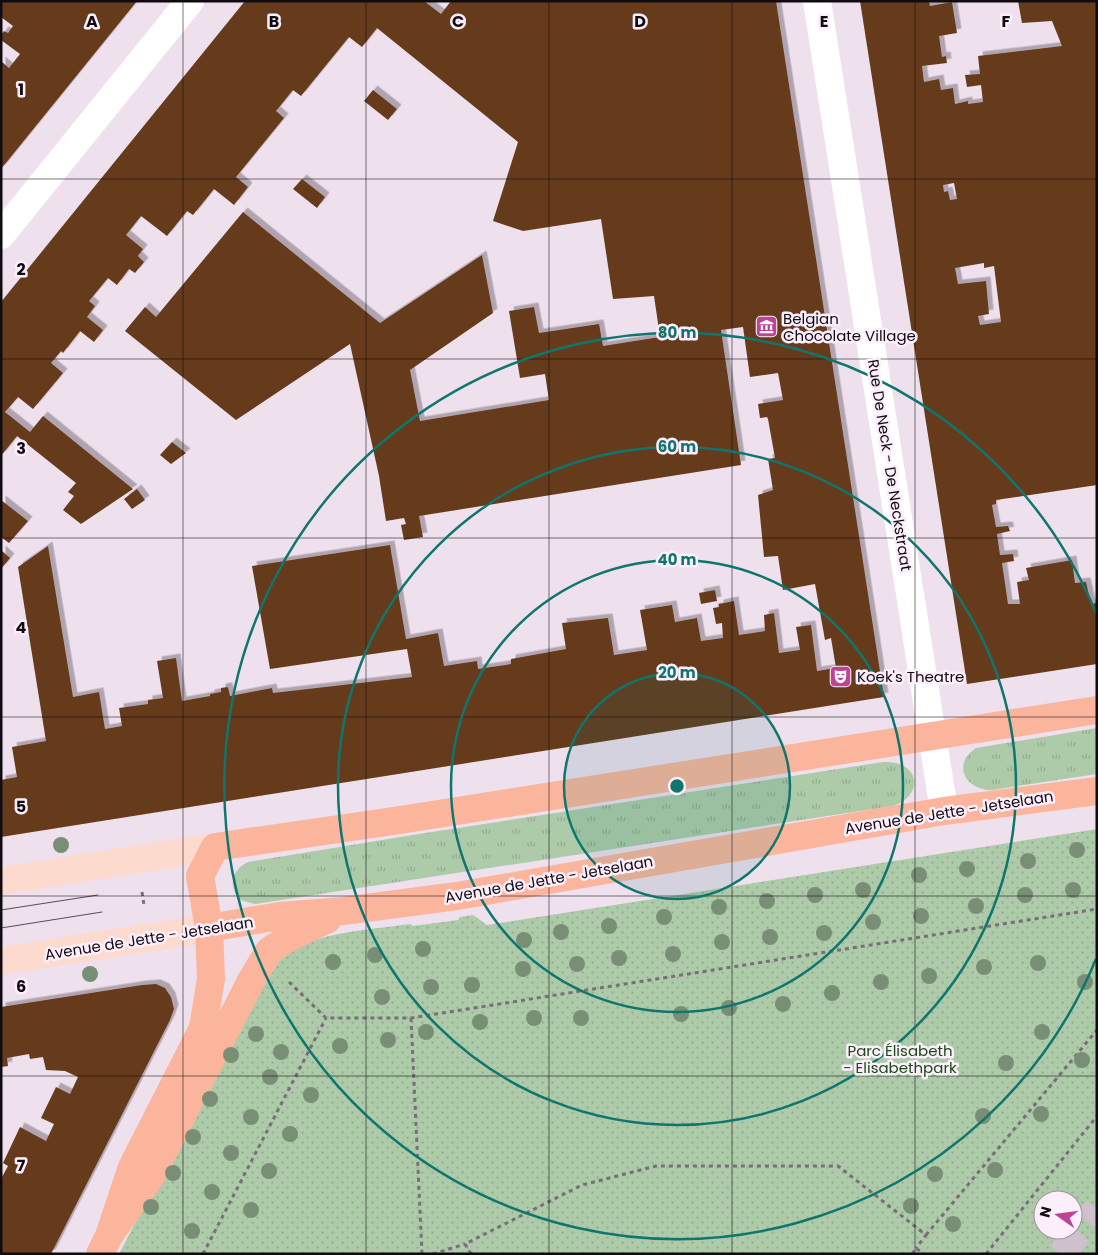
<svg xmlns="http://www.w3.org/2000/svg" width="1098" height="1255" font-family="Poppins,sans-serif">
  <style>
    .grass { fill: url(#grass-tufts) }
    .park { fill: url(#park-dots); fill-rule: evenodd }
    .building { fill: #663b1c; fill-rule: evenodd; filter: url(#shadow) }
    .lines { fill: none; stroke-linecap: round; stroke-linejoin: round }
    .highway-tunnel { stroke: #cec0cd; stroke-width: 28; stroke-dasharray: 28 14; stroke-linecap: butt }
    .path { stroke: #786f78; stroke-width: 3; stroke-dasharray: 4 4; stroke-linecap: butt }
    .street { stroke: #fff; stroke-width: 28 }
    .secondary { stroke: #fddace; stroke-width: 28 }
    .primary { stroke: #fbb59d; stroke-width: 28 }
    .tram { stroke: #564e56; stroke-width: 1 }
    .tree { fill: #788f75 }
    .grid { fill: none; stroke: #100b10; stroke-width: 1; stroke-opacity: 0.55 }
    .ring { fill: none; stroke: #0f766e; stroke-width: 2.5 }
    .labels { text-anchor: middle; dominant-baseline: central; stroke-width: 5; stroke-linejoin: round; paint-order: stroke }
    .poi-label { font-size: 15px; fill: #100b10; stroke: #fdeefc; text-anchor: start }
    .street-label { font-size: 15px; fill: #100b10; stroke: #fdeefc }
    .park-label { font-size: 15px; fill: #174c12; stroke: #fdeefc }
    .grid-label { font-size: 16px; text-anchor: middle; font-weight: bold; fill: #100b10; stroke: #fdeefc; stroke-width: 5; stroke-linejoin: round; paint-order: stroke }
    .centre { fill: #0f766e; stroke: #fdeefc; stroke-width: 2.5 }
    .ring-label { font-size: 15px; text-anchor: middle; font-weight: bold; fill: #0f766e; stroke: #fdeefc; stroke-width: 5; stroke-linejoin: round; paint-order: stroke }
  </style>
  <defs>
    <pattern id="grass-tufts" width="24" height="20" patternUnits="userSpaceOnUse" patternTransform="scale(1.25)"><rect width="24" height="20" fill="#adcaa9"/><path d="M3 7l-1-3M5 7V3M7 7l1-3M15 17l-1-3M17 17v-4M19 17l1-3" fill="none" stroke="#94ac90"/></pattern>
    <pattern id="park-dots" width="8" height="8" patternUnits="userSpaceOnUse" patternTransform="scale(1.25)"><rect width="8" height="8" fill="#adcaa9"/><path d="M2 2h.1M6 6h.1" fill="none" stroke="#94ac90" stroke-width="1.8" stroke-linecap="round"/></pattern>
    <filter id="shadow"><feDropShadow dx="4.5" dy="-4.5" stdDeviation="0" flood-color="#0004"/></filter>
  </defs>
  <rect width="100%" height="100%" fill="#efe0ee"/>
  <path class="grass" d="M1097 728V774L992 790C966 790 951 765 976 748Z
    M883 762C919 760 926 794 893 806L255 904 240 900C228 887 231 870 248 862L419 834Z"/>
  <path class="park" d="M1097 829V1254H119L256 990C267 976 277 958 293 949 322 932 376 929 410 924L413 926 458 920 460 917 473 915 487 925ZM1043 1200H1073V1230H1043Z"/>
  <path class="building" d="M1 1H137L1 169V61L9 68 20 54 1 40V35L4 31 8 33 13 26 1 17Z
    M245 1H424L441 14 451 1H776L884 697 1 837V780L17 777 12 747 46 741 18 567 48 546 73 697 99 692 105 729 122 726 119 708 148 704V700L163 698 157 661 176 658 182 701 210 696V694L221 692V688L228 687 230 696 272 688 273 693 412 677 407 649 270 669 252 566 390 545 406 639 438 633 444 666 477 661 478 669 511 664V659L566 649 562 623 608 618 614 655 647 650 640 610 672 605 675 622 697 618 701 641 723 638 722 623 716 624 713 608 719 607V604L734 601 739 635 765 631 764 615 774 613 779 653 800 650 796 627 811 625 817 671 836 668 831 638 825 640 815 584 783 590 778 556 764 557 758 495 773 490 768 459 775 458 768 419 767 417 760 418 758 404 783 400 778 373 750 377 743 327 721 330 741 465 419 516 423 537 404 540 401 525 406 524 404 518 386 521 379 476 350 344 236 420 125 331 145 307 156 317 243 212 380 323 482 255 493 313 410 370 420 421 549 400 545 374 520 378 509 311 534 307 539 333 599 324 603 346 660 337 654 296 613 299 601 219 523 231 493 221 518 142 377 28 362 47 349 37 301 96 293 90 276 111 284 118 236 177 248 187 234 205 214 189 193 215 187 211 167 236 141 216 126 235 143 249 138 256 144 262 135 273 129 269 117 285 108 278 89 301 95 306 87 317 103 330 94 342 80 331 63 353 61 351 51 363 63 373 33 409 18 397 5 412 30 432 43 416 133 489 81 524 63 510 74 496 68 492 76 483 17 436 1 456V302Z
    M860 1H929L930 6 952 2 957 33 939 36 942 57 946 56 947 63 922 66 924 82 939 79 941 90 953 88 955 104 968 101V104L983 102 981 85 967 87 965 75 980 74 978 56 1062 46 1052 21 1022 23 1018 1H1097V485L996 500V504L992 505 996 527 1008 526 1010 531 997 534 1000 555 1013 554 1014 561 1002 563 1008 604H1020L1017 582 1029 580 1026 568 1072 560 1075 583 1086 582 1091 604 1097 603V664L967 684ZM954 183 957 199 950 200 948 191 944 192 943 185ZM984 263V268L994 266 1001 322 980 325 978 316 989 314 986 281 958 284 955 268Z
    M373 90 397 109 388 120 364 101Z
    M302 179 325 197 317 208 293 189Z
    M172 442 186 453 171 464 160 455Z
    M137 489 145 500 132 509 124 499Z
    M1 500 28 521 9 543 1 537Z
    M1 550 10 558 1 569Z
    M715 590 717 601 701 604 699 593Z
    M156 984 165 988 171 997 174 1009 170 1020 51 1254H1V1179L8 1166 3 1163 20 1127 46 1141 54 1124 41 1118 56 1087 70 1094 78 1077 65 1071 46 1070 43 1057 30 1059 29 1054 7 1058 8 1066 1 1067V1007L142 985Z"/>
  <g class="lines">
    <path class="highway-tunnel" d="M1061 1254 1097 1209"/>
    <path class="path" d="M142 892 144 905
      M289 982 326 1018H411L1097 909
      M411 1018 422 1254
      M926 1235 1097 1030
      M203 1254 326 1018
      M433 1254 465 1244
      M471 1254 465 1244 582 1185 656 1166H838L926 1235 916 1248
      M912 1254 916 1248 923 1254
      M986 1254 1097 1116"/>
    <path class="street" d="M817 1 944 811
      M1 235 190 1"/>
    <path class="secondary" d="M1 881 215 847
      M1 961 209 928"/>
    <path class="primary" d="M209 928 280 916 343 911 457 896 944 811 1097 791
      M109 1236 132 1167 203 1028 211 979 209 928 200 876 215 847 400 820 1097 710
      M100 1254 109 1236 151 1176 251 981 269 951 288 938 328 919"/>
    <path class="tram" d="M1 910 98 895
      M1 928 102 912"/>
  </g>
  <g class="tree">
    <circle cx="61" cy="845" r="8"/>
    <circle cx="1077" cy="850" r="8"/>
    <circle cx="1028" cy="861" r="8"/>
    <circle cx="967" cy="869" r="8"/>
    <circle cx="919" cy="875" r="8"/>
    <circle cx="863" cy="890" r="8"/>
    <circle cx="1073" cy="890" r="8"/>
    <circle cx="815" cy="895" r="8"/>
    <circle cx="1025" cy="895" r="8"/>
    <circle cx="767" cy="901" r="8"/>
    <circle cx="976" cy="906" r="8"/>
    <circle cx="719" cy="907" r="8"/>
    <circle cx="921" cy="916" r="8"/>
    <circle cx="664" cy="917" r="8"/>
    <circle cx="873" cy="922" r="8"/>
    <circle cx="609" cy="926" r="8"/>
    <circle cx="561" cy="932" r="8"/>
    <circle cx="824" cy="933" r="8"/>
    <circle cx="770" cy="937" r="8"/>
    <circle cx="524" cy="940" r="8"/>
    <circle cx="722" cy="942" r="8"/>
    <circle cx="423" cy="949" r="8"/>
    <circle cx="673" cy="954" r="8"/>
    <circle cx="375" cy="955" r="8"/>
    <circle cx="619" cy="958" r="8"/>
    <circle cx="333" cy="962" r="8"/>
    <circle cx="1038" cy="963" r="8"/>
    <circle cx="577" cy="964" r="8"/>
    <circle cx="984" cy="967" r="8"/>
    <circle cx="523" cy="969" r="8"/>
    <circle cx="90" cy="974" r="8"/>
    <circle cx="929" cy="976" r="8"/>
    <circle cx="881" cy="982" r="8"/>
    <circle cx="1085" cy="982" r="8"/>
    <circle cx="472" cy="985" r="8"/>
    <circle cx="431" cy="987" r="8"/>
    <circle cx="832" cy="993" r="8"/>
    <circle cx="382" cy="997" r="8"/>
    <circle cx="783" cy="1004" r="8"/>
    <circle cx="729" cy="1008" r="8"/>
    <circle cx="681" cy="1014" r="8"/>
    <circle cx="534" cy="1018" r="8"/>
    <circle cx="581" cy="1018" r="8"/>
    <circle cx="480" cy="1022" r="8"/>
    <circle cx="426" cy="1032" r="8"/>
    <circle cx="1042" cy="1032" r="8"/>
    <circle cx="256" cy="1034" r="8"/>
    <circle cx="388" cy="1040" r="8"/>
    <circle cx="340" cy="1046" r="8"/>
    <circle cx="281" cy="1052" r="8"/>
    <circle cx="231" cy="1055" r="8"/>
    <circle cx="1082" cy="1060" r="8"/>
    <circle cx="1006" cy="1063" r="8"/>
    <circle cx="270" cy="1077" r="8"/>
    <circle cx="311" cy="1095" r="8"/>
    <circle cx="210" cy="1099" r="8"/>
    <circle cx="1041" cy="1114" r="8"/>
    <circle cx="983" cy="1116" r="8"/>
    <circle cx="251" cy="1117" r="8"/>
    <circle cx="290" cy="1134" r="8"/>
    <circle cx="193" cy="1137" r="8"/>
    <circle cx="231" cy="1153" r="8"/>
    <circle cx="995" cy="1170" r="8"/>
    <circle cx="269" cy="1171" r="8"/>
    <circle cx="173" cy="1173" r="8"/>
    <circle cx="935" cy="1174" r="8"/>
    <circle cx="212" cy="1192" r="8"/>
    <circle cx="911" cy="1206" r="8"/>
    <circle cx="151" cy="1207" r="8"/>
    <circle cx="251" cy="1210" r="8"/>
    <circle cx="953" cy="1224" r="8"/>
    <circle cx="192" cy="1231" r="8"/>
  </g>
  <path class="grid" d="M183 1V1254M366 1V1254M549 1V1254M732 1V1254M915 1V1254M1 179H1097M1 359H1097M1 538H1097M1 717H1097M1 896H1097M1 1076H1097"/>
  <circle cx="677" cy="786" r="113" fill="#0f766e" fill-opacity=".12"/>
  <g class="ring">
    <circle cx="677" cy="786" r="113"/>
    <circle cx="677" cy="786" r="226"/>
    <circle cx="677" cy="786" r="339"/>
    <path d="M1096 959A453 453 0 1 1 1096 613"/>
  </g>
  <defs>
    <symbol id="museum-square" viewBox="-11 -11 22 22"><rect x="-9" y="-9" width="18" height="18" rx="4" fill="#be4394" stroke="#fdeefc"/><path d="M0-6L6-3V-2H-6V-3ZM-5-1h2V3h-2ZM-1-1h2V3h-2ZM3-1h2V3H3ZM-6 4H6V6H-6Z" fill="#fff"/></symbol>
    <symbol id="theatre-square" viewBox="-11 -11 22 22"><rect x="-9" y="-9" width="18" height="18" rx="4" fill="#be4394" stroke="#fdeefc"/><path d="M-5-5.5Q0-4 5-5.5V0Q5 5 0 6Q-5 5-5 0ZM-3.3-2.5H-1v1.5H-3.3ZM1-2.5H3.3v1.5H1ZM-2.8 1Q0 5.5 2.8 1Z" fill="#fff"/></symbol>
  </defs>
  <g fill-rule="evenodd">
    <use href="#museum-square" x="754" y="314" width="25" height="25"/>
    <use href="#theatre-square" x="828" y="664" width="25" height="25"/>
  </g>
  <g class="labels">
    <g class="poi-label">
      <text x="783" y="318">Belgian<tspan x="783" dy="17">Chocolate Village</tspan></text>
      <text x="857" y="676">Koek's Theatre</text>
    </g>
    <g class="street-label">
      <text transform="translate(890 465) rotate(81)">Rue De Neck - De Neckstraat</text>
      <text transform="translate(949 812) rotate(-9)">Avenue de Jette - Jetselaan</text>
      <text transform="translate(549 879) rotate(-10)">Avenue de Jette - Jetselaan</text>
      <text transform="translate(149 938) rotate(-9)">Avenue de Jette - Jetselaan</text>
    </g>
    <g class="park-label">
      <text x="900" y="1050">Parc Élisabeth<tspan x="900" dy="17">- Elisabethpark</tspan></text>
    </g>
  </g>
  <g class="grid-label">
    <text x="92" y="27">A</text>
    <text x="274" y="27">B</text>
    <text x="458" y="27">C</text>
    <text x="640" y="27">D</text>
    <text x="824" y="27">E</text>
    <text x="1006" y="27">F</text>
    <text x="21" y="95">1</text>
    <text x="21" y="275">2</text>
    <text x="21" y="454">3</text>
    <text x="21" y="633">4</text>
    <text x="21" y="812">5</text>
    <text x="21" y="992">6</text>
    <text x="21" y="1171">7</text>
  </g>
  <circle cx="677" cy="786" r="8" class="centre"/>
  <g class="ring-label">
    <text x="677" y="338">80 m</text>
    <text x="677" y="452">60 m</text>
    <text x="677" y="565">40 m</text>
    <text x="677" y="678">20 m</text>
  </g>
  <rect width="1098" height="1255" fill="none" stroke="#100b10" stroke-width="5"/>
  <g transform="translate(1058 1215) rotate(284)"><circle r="24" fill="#fdeefc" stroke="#9e939e"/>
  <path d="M0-4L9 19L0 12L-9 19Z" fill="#be4394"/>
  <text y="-8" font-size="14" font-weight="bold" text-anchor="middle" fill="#100b10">N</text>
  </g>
</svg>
